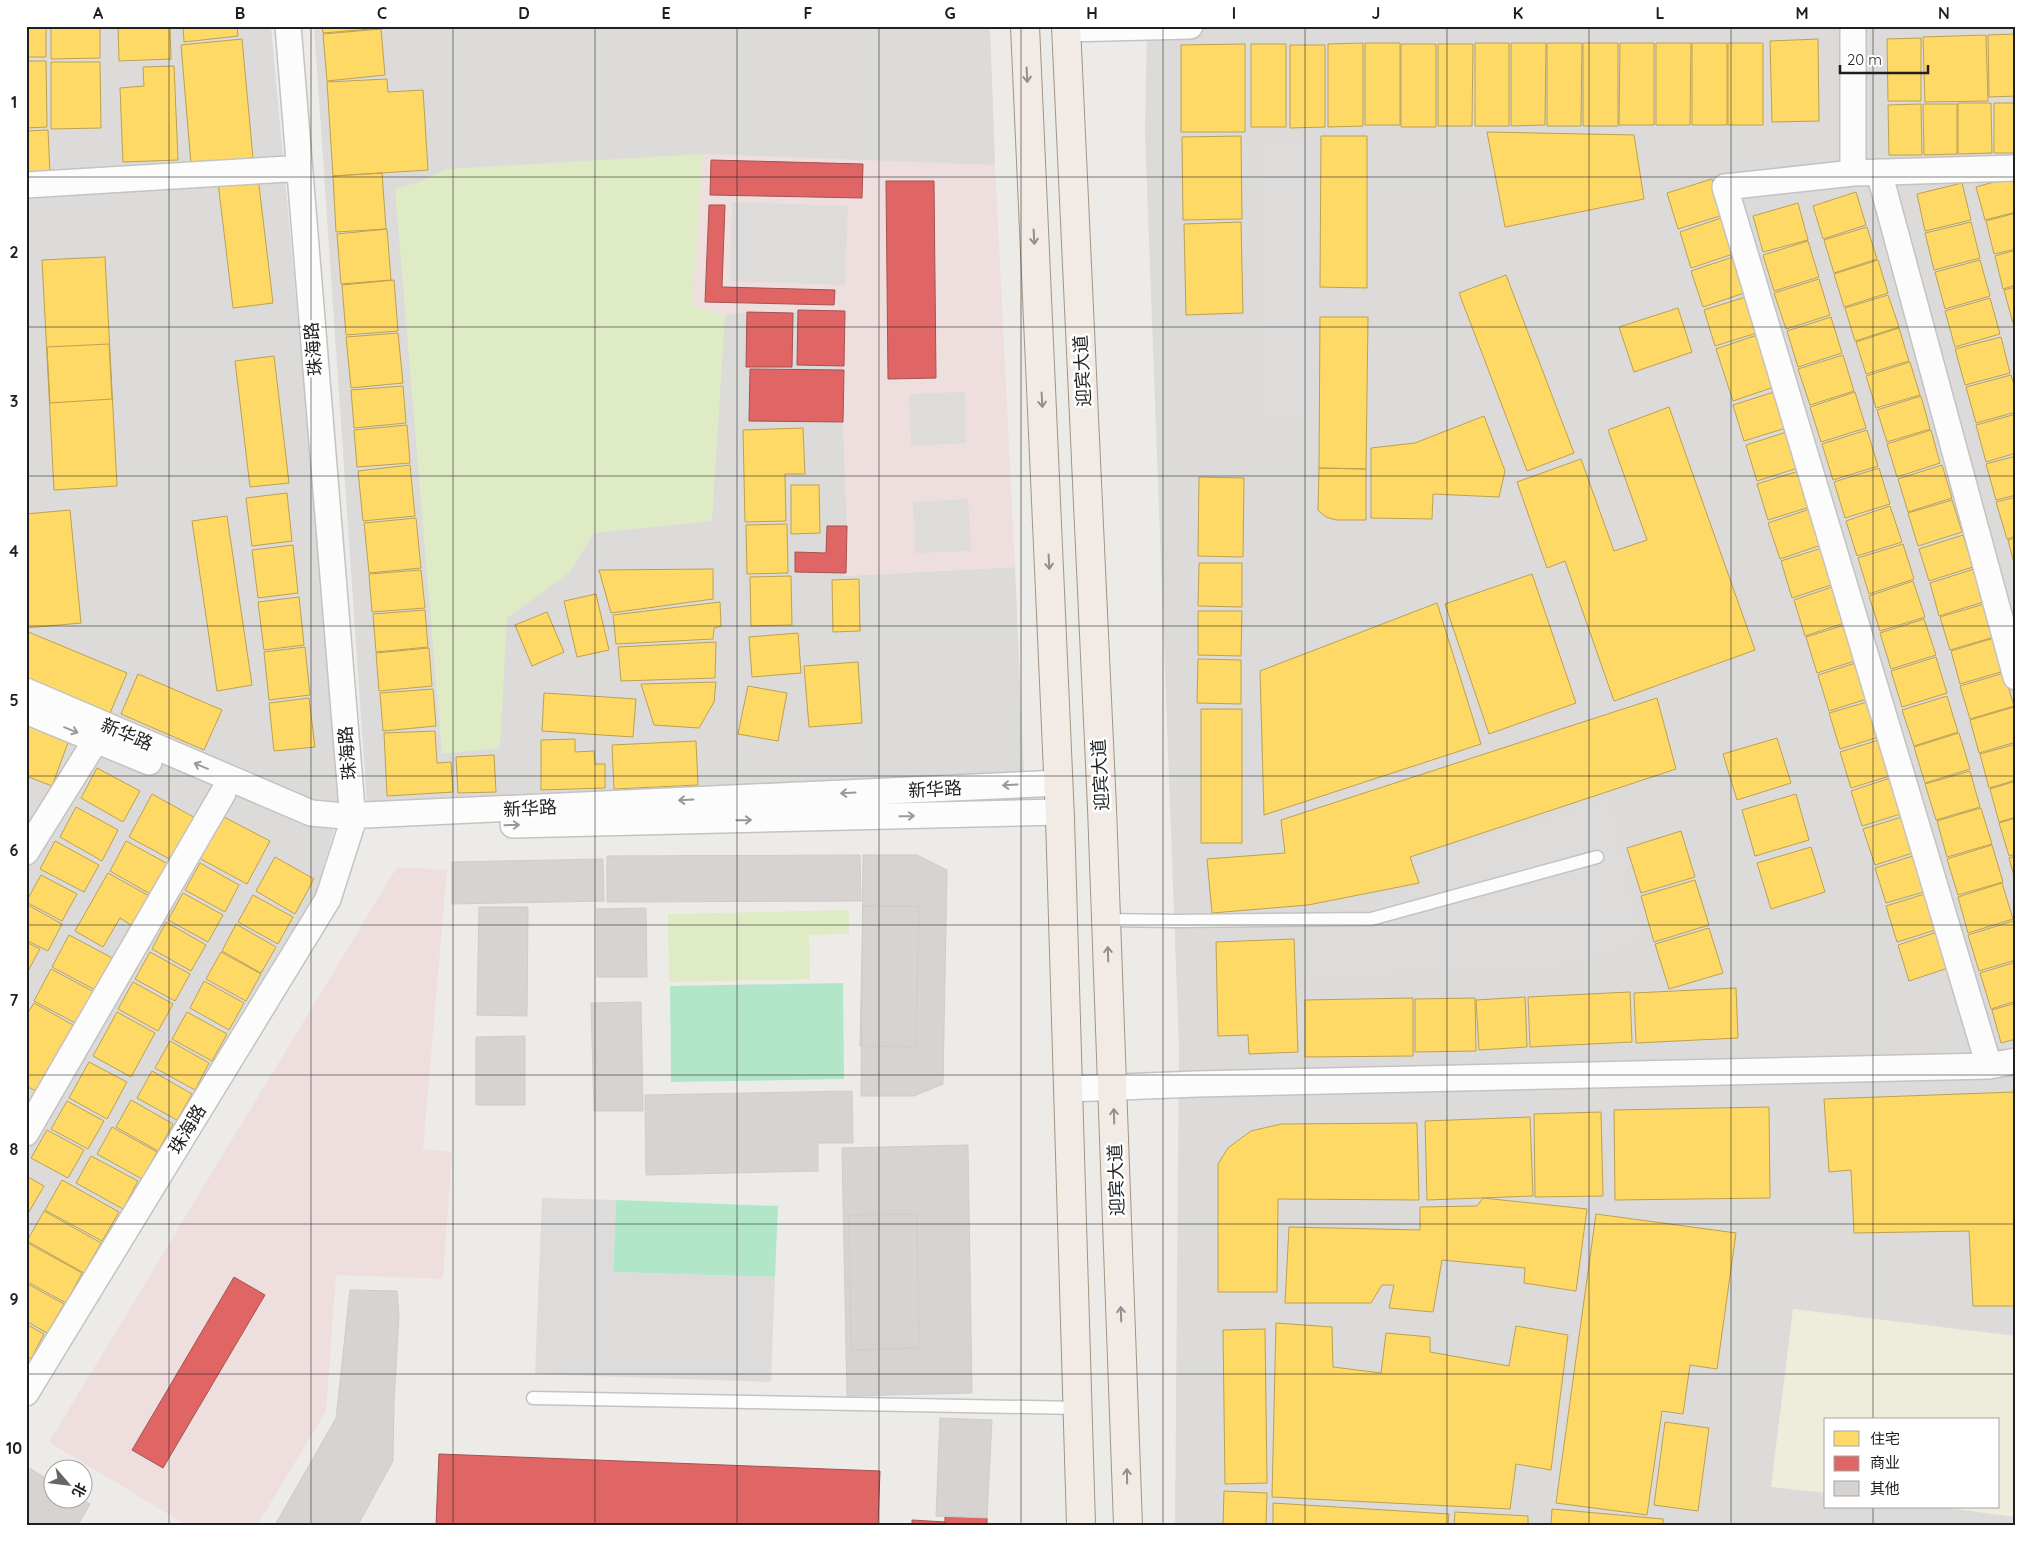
<svg xmlns="http://www.w3.org/2000/svg" width="2042" height="1551" font-family="Quicksand,'Noto Sans SC',sans-serif">
  <style>
    .residential { fill: #dcdbd9; fill-rule: evenodd }
    .commercial { fill: #efdede }
    .farmland { fill: #eeecda }
    .grass { fill: #deebc5 }
    .pitch { fill: #b2e6c9 }
    .parking { fill: #dddcdb }
    .homes { fill: #ffd966; stroke: #bca151 }
    .shops { fill: #e06666; stroke: #a65151 }
    .building { fill: #d6d3d0; stroke: #d0ccc9 }
    .lines { fill: none; stroke-linecap: round; stroke-linejoin: round }
    .service-casing { stroke: #c4c3c2; stroke-width: 15 }
    .minor-casing { stroke: #c4c3c2; stroke-width: 28 }
    .primary-casing { stroke: #a39584; stroke-width: 30 }
    .service { stroke: #fcfcfc; stroke-width: 12 }
    .minor { stroke: #fcfcfc; stroke-width: 25 }
    .primary { stroke: #f1eae5; stroke-width: 28 }
    .oneway { stroke: #928f8c }
    .oneway2 { stroke: #999 }
    .grid { fill: none; stroke: #1f1f1f; stroke-width: 1; stroke-opacity: 0.55 }
    .labels { text-anchor: middle; dominant-baseline: central; stroke-width: 5; stroke-linejoin: round; paint-order: stroke }
    .street-label { font-size: 18px; fill: #1f1f1f; stroke: #fff }
    .neatline { fill: none; stroke: #1f1f1f; stroke-width: 2 }
    .grid-label { font-size: 16px; text-anchor: middle; font-weight: bold; fill: #1f1f1f }
  </style>
  <rect width="100%" height="100%" fill="#edebe8"/>
  <path class="residential" d="M26 26H271L338 752V811L333 835 315 894 201 1085 26 1371Z
    M314 26H990L995 165 692 306 725 315 747 312 793 313 798 310 845 311 843 422 847 526 844 576 1015 567 1024 775 367 806Z
    M1190 26H2016V1525H1175L1179 1047 1145 134 1147 27ZM1826 1420H1998V1507H1826Z"/>
  <path class="commercial" d="M703 154 995 165 1015 567 844 576 847 526 843 422 845 311 798 310 793 313 747 312 725 315 692 307Z
    M397 867 447 870 423 1149 452 1152 443 1279 336 1275 326 1411 257 1525H186L49 1442Z"/>
  <path class="farmland" d="M1793 1309 2016 1336V1517L1939 1507H1998V1420H1826V1493L1771 1487Z"/>
  <path class="grass" d="M703 154 692 306 725 315 712 521 594 533 570 572 507 618 500 748 442 754 395 189 419 182 446 169Z
    M849 910V934L809 935 810 979 669 982 668 914Z"/>
  <path class="pitch" d="M843 983 844 1079 671 1082 670 986Z
    M616 1200 778 1206 775 1277 613 1272Z"/>
  <path class="parking" d="M1307 140V419H1262V141Z
    M732 202 848 206 845 285 730 281Z
    M965 392 966 443 911 446 909 394Z
    M968 499 971 551 915 553 913 502Z
    M1611 799 1639 937 1582 965 1310 978 1309 920 1422 885 1416 860Z
    M542 1198 616 1200 613 1272 775 1277 771 1382 535 1374Z"/>
  <path class="homes" d="M26 26H46V57H26Z
    M51 26H100V58L51 59Z
    M118 26H170L171 59 119 61Z
    M183 26H237L238 36 184 42Z
    M322 26H370L371 29 323 33Z
    M381 29 385 75 327 81 323 34Z
    M2016 34V96L1989 97 1988 35Z
    M1986 35 1988 101 1925 102 1923 37Z
    M1921 38V101H1888L1887 39Z
    M242 39 253 158 191 164 181 45Z
    M1818 39 1819 121 1772 122 1770 41Z
    M1363 43V126L1328 127V44Z
    M1365 43H1400V125H1365Z
    M1475 43H1509V126H1475Z
    M1511 43H1546L1545 125 1511 126Z
    M1547 43H1582L1581 126H1547Z
    M1583 43H1618V126H1583Z
    M1620 43H1654V125H1619Z
    M1656 43H1691L1690 125H1656Z
    M1692 43H1727V125H1692Z
    M1728 43H1763V125H1728Z
    M1245 44V132H1181V45Z
    M1251 44H1286V127H1251Z
    M1401 44H1436V127H1401Z
    M1438 44H1473L1472 126H1438Z
    M1290 45H1325V127L1290 128Z
    M26 61H46L47 127 26 128Z
    M51 62H100L101 128 51 129Z
    M174 66 178 160 123 162 120 88 144 86 143 67Z
    M387 79 388 92 423 90 428 170 333 176 327 82Z
    M1958 103H1991L1992 153 1958 154Z
    M1994 103H2016V153H1994Z
    M1921 104 1922 155H1889L1888 105Z
    M1923 104H1957V154L1924 155Z
    M48 130 50 173 26 174V131Z
    M1487 132 1634 135 1644 199 1505 227Z
    M1241 136 1242 219 1183 220 1182 137Z
    M1321 136H1367V288L1320 287Z
    M382 173 386 229 336 232 333 176Z
    M2016 176V212L1985 220 1976 187Z
    M258 177 273 303 233 308 218 182Z
    M1712 179 1723 215 1678 229 1667 193Z
    M1962 183 1971 220 1925 231 1917 194Z
    M1856 192 1866 225 1823 239 1813 206Z
    M1798 203 1808 240 1763 252 1753 216Z
    M2016 213V249L1994 254 1986 221Z
    M1724 217 1736 253 1691 268 1680 232Z
    M1241 222 1243 313 1186 315 1184 224Z
    M1971 222 1980 258 1934 270 1925 233Z
    M1867 227 1877 259 1834 273 1824 240Z
    M387 229 391 280 341 284 337 234Z
    M1808 241 1819 277 1774 291 1763 255Z
    M2016 250V285L2003 289 1995 256Z
    M1736 256 1747 292 1703 307 1691 271Z
    M105 257 117 486 54 490 42 260Z
    M1878 260 1888 293 1844 307 1834 274Z
    M1980 260 1990 296 1945 309 1935 272Z
    M1506 275 1574 453 1527 471 1459 293Z
    M1819 279 1830 315 1786 329 1774 293Z
    M394 280 398 331 346 335 342 285Z
    M2016 287V322L2013 323 2004 290Z
    M1888 295 1899 327 1855 341 1845 308Z
    M1749 296 1760 332 1715 346 1704 310Z
    M1990 298 2000 334 1955 347 1945 311Z
    M1678 308 1692 352 1634 372 1619 327Z
    M1320 317H1368L1366 469 1319 468Z
    M1831 317 1842 353 1798 367 1787 331Z
    M1899 328 1909 361 1866 374 1856 342Z
    M398 333 403 383 351 388 346 337Z
    M1760 334 1777 386 1733 401 1716 349Z
    M2001 337 2010 373 1965 385 1955 349Z
    M109 344 112 399 50 403 47 347Z
    M1843 355 1854 391 1810 405 1798 369Z
    M274 356 289 483 250 487 235 361Z
    M1910 362 1920 395 1876 408 1866 376Z
    M2011 375 2016 392V412L1976 423 1966 387Z
    M403 386 406 423 354 428 351 390Z
    M1777 391 1789 427 1744 441 1733 405Z
    M1855 392 1866 428 1821 442 1810 407Z
    M1921 396 1930 429 1887 442 1877 410Z
    M1669 407 1755 650 1614 701 1565 561 1547 568 1517 482 1581 459 1614 551 1647 540 1608 430Z
    M2016 414V453L1986 462 1976 425Z
    M1484 416 1505 471 1499 497 1433 494 1432 519 1371 518V448L1415 443Z
    M407 425 410 463 357 467 354 430Z
    M803 428 805 474H785L786 521 745 522 743 430Z
    M1867 430 1878 466 1833 480 1822 444Z
    M1931 430 1940 463 1897 477 1887 444Z
    M1790 431 1801 467 1757 481 1746 445Z
    M2016 456V495L1996 500 1986 464Z
    M410 465 415 516 363 521 358 471Z
    M1942 465 1952 498 1908 512 1898 479Z
    M1319 468 1366 469V520H1336L1326 517 1318 510Z
    M1879 468 1890 504 1845 518 1834 482Z
    M1802 470 1813 506 1768 520 1757 484Z
    M1199 477 1244 478 1243 557 1198 556Z
    M791 485H819L820 533 791 534Z
    M287 493 292 541 252 546 246 498Z
    M2016 497V536L2007 539 1996 502Z
    M1952 500 1962 532 1918 546 1908 513Z
    M1890 506 1902 542 1857 556 1846 521Z
    M1813 508 1824 544 1780 559 1768 523Z
    M70 510 81 623 26 628V514Z
    M227 516 252 685 217 691 192 521Z
    M416 518 421 568 369 573 364 523Z
    M787 524 788 573 747 574 746 525Z
    M1963 535 1973 567 1929 581 1919 549Z
    M2016 538V571L2008 540Z
    M1903 544 1914 579 1869 594 1858 558Z
    M293 545 298 593 258 598 252 550Z
    M1825 547 1837 583 1792 598 1781 561Z
    M1199 563H1242V607L1198 606Z
    M713 569V599L611 613 599 570Z
    M1974 569 1983 602 1939 616 1930 583Z
    M421 570 425 608 372 612 369 574Z
    M1532 574 1576 703 1489 734 1445 604Z
    M791 576 792 625 751 626 750 577Z
    M859 579 860 631 833 632 832 580Z
    M1913 581 1925 617 1880 631 1869 596Z
    M1838 585 1850 621 1805 636 1794 600Z
    M596 594 609 650 577 657 564 601Z
    M299 597 304 645 264 650 258 602Z
    M720 602 721 626 714 628 713 639 616 644 613 615Z
    M1437 603 1481 744 1264 815 1260 671Z
    M1984 604 1994 637 1950 650 1940 617Z
    M425 610 428 647 376 652 373 614Z
    M1198 611H1242L1241 656 1198 655Z
    M547 612 564 652 532 666 515 625Z
    M1924 619 1936 655 1891 669 1880 633Z
    M1851 623 1861 659 1817 673 1806 637Z
    M26 631 127 673 108 718 26 683Z
    M798 633 801 673 752 677 749 637Z
    M1994 638 2004 671 1960 684 1951 651Z
    M716 642 715 678 621 681 618 647Z
    M305 647 310 695 269 700 264 652Z
    M429 648 432 686 379 691 376 653Z
    M1936 657 1947 693 1902 707 1891 671Z
    M1198 659 1241 660V704L1197 703Z
    M1862 661 1873 697 1829 711 1818 675Z
    M858 662 862 723 809 727 804 666Z
    M2004 673 2014 706 1970 719 1960 686Z
    M138 674 222 710 204 750 121 714Z
    M716 682 714 702 699 728 654 725 641 684Z
    M748 686 787 693 778 741 738 734Z
    M433 689 436 726 383 731 380 693Z
    M544 693 636 699 633 737 542 731Z
    M1947 696 1958 732 1914 746 1902 710Z
    M309 698 315 747 274 751 269 703Z
    M1657 698 1676 769 1410 857 1419 883 1308 905 1212 913 1207 859 1285 853 1281 820Z
    M1874 700 1885 735 1840 749 1829 713Z
    M2014 707 2016 742 1979 753 1970 720Z
    M1201 709H1242V843H1201Z
    M26 724 69 740 52 786 26 776Z
    M435 731 437 763 451 762 453 792 387 796 384 733Z
    M1959 733 1970 769 1925 783 1914 747Z
    M1777 738 1791 783 1737 800 1723 754Z
    M1885 738 1896 774 1851 788 1840 752Z
    M575 739V752L594 751 595 764H605V788L541 790V740Z
    M696 741 698 785 614 789 612 745Z
    M2016 744V780L1989 788 1980 754Z
    M494 755 496 792 458 793 456 757Z
    M97 768 140 791 123 822 81 798Z
    M1970 771 1980 807 1936 820 1925 784Z
    M1896 776 1907 812 1862 826 1851 791Z
    M2016 781V817L1999 822 1990 789Z
    M152 794 199 820 177 863 129 837Z
    M1796 794 1809 840 1755 856 1742 810Z
    M76 807 118 830 102 861 60 837Z
    M1981 808 1992 844 1947 857 1937 821Z
    M1908 815 1919 851 1875 865 1863 829Z
    M222 816 270 841 247 884 199 858Z
    M2016 818V854L2009 856 1999 823Z
    M1681 831 1695 877 1641 893 1627 848Z
    M55 841 99 865 84 892 40 869Z
    M126 841 168 864 152 895 110 871Z
    M1992 845 2003 882 1958 895 1947 859Z
    M1811 847 1825 892 1771 909 1757 863Z
    M1919 854 1930 890 1886 903 1875 868Z
    M2016 856V883L2009 858Z
    M275 857 314 879 295 914 256 891Z
    M200 863 239 885 225 912 185 890Z
    M108 873 151 897 134 927 120 918 103 947 75 931Z
    M41 875 77 894 62 921 26 902Z
    M1695 880 1709 925 1654 942 1641 896Z
    M2002 883 2013 919 1968 933 1958 897Z
    M1931 892 1942 928 1897 942 1886 906Z
    M183 893 223 915 208 942 168 920Z
    M253 895 293 917 278 944 238 922Z
    M26 904 62 924 48 951 26 940Z
    M2013 921 2016 929V960L1979 971 1968 935Z
    M166 922 206 945 191 971 152 949Z
    M236 924 276 947 261 973 222 951Z
    M1709 928 1723 973 1669 989 1655 944Z
    M1943 930 1954 966 1909 981 1898 945Z
    M69 935 116 960 99 992 52 967Z
    M1294 939 1298 1052 1249 1054 1248 1035 1218 1036 1216 942Z
    M26 942 40 949 28 971 26 970Z
    M150 952 190 974 175 1001 135 979Z
    M221 952 261 974 246 1001 206 979Z
    M2016 962V1001L1991 1009 1980 973Z
    M51 969 98 994 81 1026 34 1001Z
    M204 981 244 1003 229 1030 190 1008Z
    M133 982 173 1004 158 1031 118 1009Z
    M1736 988 1738 1038 1636 1043 1634 993Z
    M1630 992 1632 1042 1530 1047 1528 997Z
    M1525 997 1527 1047 1479 1050 1476 1000Z
    M1413 998V1056L1305 1057V1000Z
    M1475 998 1476 1051 1415 1052V999Z
    M34 1003 73 1025 36 1091 26 1086V1016Z
    M2016 1003V1039L2001 1043 1992 1010Z
    M117 1012 155 1033 131 1077 93 1056Z
    M187 1012 227 1034 212 1061 172 1039Z
    M170 1041 209 1063 195 1090 155 1068Z
    M89 1062 127 1082 107 1119 69 1098Z
    M152 1071 192 1094 177 1120 137 1098Z
    M2014 1092 2016 1108V1306H1973L1969 1231 1854 1233 1851 1170 1829 1172 1824 1099Z
    M131 1100 173 1124 158 1151 116 1127Z
    M67 1101 104 1121 88 1149 51 1129Z
    M1769 1107 1770 1198 1615 1200 1614 1110Z
    M1601 1112 1603 1196 1535 1197 1534 1114Z
    M1530 1117 1533 1196 1427 1200 1425 1121Z
    M1417 1123 1419 1200 1278 1199 1277 1292H1218V1164L1228 1148 1251 1131 1281 1124Z
    M112 1127 157 1152 142 1179 97 1154Z
    M47 1130 84 1150 68 1178 31 1158Z
    M91 1156 138 1181 123 1209 76 1183Z
    M26 1176 44 1186 26 1217Z
    M62 1180 119 1212 102 1241 45 1210Z
    M1483 1198 1587 1209 1576 1291 1524 1283 1525 1268 1442 1260 1433 1312 1389 1308 1394 1285H1382L1371 1303H1285L1289 1227 1420 1230V1207L1477 1206Z
    M44 1211 101 1243 84 1273 27 1241Z
    M1596 1214 1736 1233 1717 1369 1690 1365 1683 1414 1662 1411 1647 1515 1556 1503Z
    M26 1242 82 1273 66 1303 26 1281Z
    M26 1283 64 1304 47 1333 26 1321Z
    M1276 1323 1332 1327 1333 1367 1381 1373 1386 1333 1430 1337V1352L1509 1366 1516 1326 1568 1335 1551 1470 1516 1464 1510 1509 1272 1497Z
    M26 1324 44 1334 31 1359 26 1356Z
    M1265 1329 1267 1483 1225 1484 1223 1330Z
    M1665 1422 1709 1428 1698 1511 1654 1505Z
    M1224 1491 1267 1493 1266 1525H1223Z
    M1273 1503 1449 1514 1448 1525H1273Z
    M1552 1509 1663 1519V1525H1551Z
    M1455 1512 1528 1516V1525H1454Z"/>
  <path class="shops" d="M711 160 863 164 862 198 710 195Z
    M886 181H934L936 378 888 379Z
    M709 205H725L722 287 835 290 834 305 705 302Z
    M798 310 845 311 844 366 797 365Z
    M747 312 793 313 792 367H746Z
    M750 369 844 370 843 422 749 421Z
    M827 526H847L846 573 795 572V552L826 553Z
    M234 1277 265 1295 163 1468 132 1450Z
    M439 1454 880 1471 878 1525H436Z
    M945 1516 987 1518V1525H945Z
    M912 1520 945 1522V1525H912Z"/>
  <path class="building" d="M860 855 861 901 607 902V856Z
    M863 855H917L947 870 943 1084 914 1096H861Z
    M603 859 604 901 452 904V862Z
    M863 906H919L916 1047 860 1046Z
    M479 907H528L527 1016 477 1015Z
    M646 908 647 977H597V909Z
    M641 1002 643 1111H594L591 1003Z
    M525 1036V1105H476V1037Z
    M852 1091 853 1143H818V1171L646 1175 645 1095Z
    M968 1145 972 1393 847 1396 842 1148Z
    M917 1214 919 1348 851 1350 849 1215Z
    M350 1290 397 1291 399 1317 394 1401 393 1461 358 1525H275L336 1418Z
    M940 1418 992 1420 987 1518 936 1516Z
    M26 1466 52 1482V1498H80L90 1504 78 1525H26Z"/>
  <g class="lines">
    <defs>
      <path id="service" d="M1106 920 1175 921 1371 919 1597 857
        M533 1398 1078 1408"/>
      <path id="minor" d="M1853 26V173L2016 168
        M1066 29 1190 26
        M1879 172 2016 677
        M1853 173 1725 187 1989 1066
        M26 185 288 169
        M26 691 311 813 344 816 1059 783
        M26 711 149 762
        M513 825 1060 812
        M26 852 96 740
        M1069 1089 1197 1084 1989 1066 2016 1061
        M26 1133 223 793
        M26 1393 328 899 353 821 288 26"/>
      <path id="primary" d="M1025 26 1060 818 1081 1525
        M1066 26 1102 808 1128 1525"/>
    </defs>
    <use href="#service" class="service-casing"/>
    <use href="#minor" class="minor-casing"/>
    <use href="#primary" class="primary-casing"/>
    <use href="#service" class="service"/>
    <use href="#minor" class="minor"/>
    <use href="#primary" class="primary"/>
  </g>
  <defs><path id="oneway-shaft" d="M-6 0H5M1.5-3L5.5 0L1.5 3" fill="none" stroke-width="1.6" stroke-linecap="round" stroke-linejoin="round" transform="scale(1.25)"/></defs>
  <g class="oneway">
    <use href="#oneway-shaft" transform="translate(1027 75) rotate(87)"/>
    <use href="#oneway-shaft" transform="translate(1034 237) rotate(87)"/>
    <use href="#oneway-shaft" transform="translate(1042 400) rotate(87)"/>
    <use href="#oneway-shaft" transform="translate(1049 562) rotate(87)"/>
    <use href="#oneway-shaft" transform="translate(1108 954) rotate(-92)"/>
    <use href="#oneway-shaft" transform="translate(1114 1116) rotate(-92)"/>
    <use href="#oneway-shaft" transform="translate(1121 1314) rotate(-92)"/>
    <use href="#oneway-shaft" transform="translate(1127 1476) rotate(-91)"/>
  </g>
  <g class="oneway2">
    <use href="#oneway-shaft" transform="translate(71 730) rotate(22)"/>
    <use href="#oneway-shaft" transform="translate(201 766) rotate(-157)"/>
    <use href="#oneway-shaft" transform="translate(1010 785) rotate(177)"/>
    <use href="#oneway-shaft" transform="translate(848 793) rotate(177)"/>
    <use href="#oneway-shaft" transform="translate(686 800) rotate(177)"/>
    <use href="#oneway-shaft" transform="translate(907 816) rotate(-1)"/>
    <use href="#oneway-shaft" transform="translate(744 820) rotate(-1)"/>
    <use href="#oneway-shaft" transform="translate(512 825) rotate(-1)"/>
  </g>
  <path class="grid" d="M169 26V1525M311 26V1525M453 26V1525M595 26V1525M737 26V1525M879 26V1525M1021 26V1525M1163 26V1525M1305 26V1525M1447 26V1525M1589 26V1525M1731 26V1525M1873 26V1420M26 177H2016M26 327H2016M26 476H2016M26 626H2016M26 776H2016M26 925H2016M26 1075H2016M26 1224H2016M26 1374H2016M1873 1507V1525"/>
  <g class="labels">
    <g class="street-label">
      <text transform="translate(313 349) rotate(-95)">珠海路</text>
      <text transform="translate(1082 371) rotate(-93)">迎宾大道</text>
      <text transform="translate(127 734) rotate(23)">新华路</text>
      <text transform="translate(347 753) rotate(-95)">珠海路</text>
      <text transform="translate(1100 775) rotate(-93)">迎宾大道</text>
      <text transform="translate(935 789) rotate(-3)">新华路</text>
      <text transform="translate(530 808) rotate(-3)">新华路</text>
      <text transform="translate(187 1129) rotate(-59)">珠海路</text>
      <text transform="translate(1116 1180) rotate(-92)">迎宾大道</text>
    </g>
  </g>
  <rect width="2042" height="1551" fill="none" stroke="#ffffff" stroke-width="55"/>
  <rect x="1824" y="1418" width="175" height="90" fill="#ffffff" stroke="#a5a5a5"/>
  <rect x="1834" y="1431" width="25" height="15" fill="#ffd966" stroke="#a5a5a5"/>
  <text x="1870" y="1444" font-size="15" fill="#1f1f1f">住宅</text>
  <rect x="1834" y="1456" width="25" height="15" fill="#e06666" stroke="#a5a5a5"/>
  <text x="1870" y="1468" font-size="15" fill="#1f1f1f">商业</text>
  <rect x="1834" y="1481" width="25" height="15" fill="#d6d3d0" stroke="#a5a5a5"/>
  <text x="1870" y="1494" font-size="15" fill="#1f1f1f">其他</text>
  <g transform="translate(68 1484) rotate(118)"><circle r="24" fill="#ffffff" stroke="#a5a5a5"/>
  <path d="M0-4L9 19L0 12L-9 19Z" fill="#676665"/>
  <text y="-8" font-size="14" font-weight="bold" text-anchor="middle" fill="#1f1f1f">北</text>
  </g>
  <path d="M1840 65v8h88v-8" fill="none" stroke="#1f1f1f" stroke-width="2.5"/>
  <text x="1847" y="65" font-size="15" fill="#1f1f1f" stroke="#ffffff" stroke-width="4" paint-order="stroke">20 m</text>
  <rect x="28" y="28" width="1986" height="1496" class="neatline"/>
  <g class="grid-label">
    <text x="98" y="19">A</text>
    <text x="240" y="19">B</text>
    <text x="382" y="19">C</text>
    <text x="524" y="19">D</text>
    <text x="666" y="19">E</text>
    <text x="808" y="19">F</text>
    <text x="950" y="19">G</text>
    <text x="1092" y="19">H</text>
    <text x="1234" y="19">I</text>
    <text x="1376" y="19">J</text>
    <text x="1518" y="19">K</text>
    <text x="1660" y="19">L</text>
    <text x="1802" y="19">M</text>
    <text x="1944" y="19">N</text>
    <text x="14" y="108">1</text>
    <text x="14" y="258">2</text>
    <text x="14" y="407">3</text>
    <text x="14" y="557">4</text>
    <text x="14" y="706">5</text>
    <text x="14" y="856">6</text>
    <text x="14" y="1006">7</text>
    <text x="14" y="1155">8</text>
    <text x="14" y="1305">9</text>
    <text x="14" y="1454">10</text>
  </g>
</svg>
